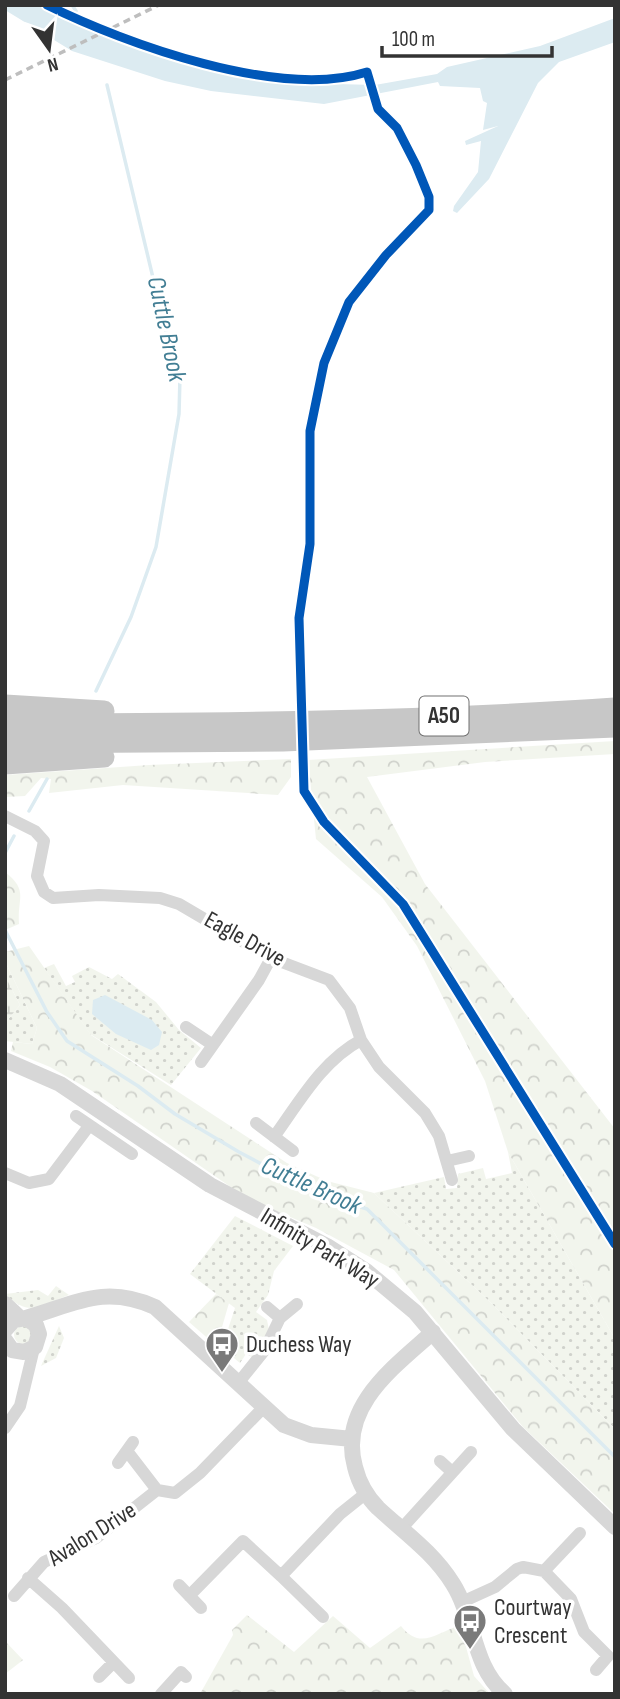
<svg xmlns="http://www.w3.org/2000/svg" width="620" height="1699" font-family="'Sofia Sans Condensed',sans-serif">
  <style>
    .grass { fill: url(#grass-dots) }
    .forest { fill: url(#forest-crowns) }
    .wetland { fill: url(#wetland-marsh) }
    .water { fill: #dcebf1 }
    .lines { fill: none; stroke-linecap: round; stroke-linejoin: round }
    .stream { stroke: #dcebf1; stroke-width: 3.5 }
    .minor { stroke: #d7d7d7; stroke-width: 12 }
    .tertiary { stroke: #d7d7d7; stroke-width: 16 }
    .trunk { stroke: #c7c7c7; stroke-width: 21 }
    .rail { stroke: #bebebe; stroke-width: 3.5; stroke-dasharray: 7 5; stroke-linecap: butt }
    .cycleway-casing { stroke: #fff; stroke-width: 13 }
    .cycleway { stroke: #0057b8; stroke-width: 9 }
    .labels { text-anchor: middle; dominant-baseline: central; stroke-width: 7; stroke-linejoin: round; paint-order: stroke }
    .shield { fill: #fff; stroke: #707070; stroke-width: 2 }
    .shield-label { font-size: 23px; font-weight: bold; fill: #333 }
    .street-label { font-size: 24px; fill: #333; stroke: #fff }
    .poi-label { font-size: 24px; fill: #333; stroke: #fff; text-anchor: start }
    .water-label { font-size: 26px; font-style: italic; fill: #427e94; stroke: #fff }
  </style>
  <defs>
    <pattern id="grass-dots" width="8" height="8" patternUnits="userSpaceOnUse" patternTransform="scale(1.75)"><rect width="8" height="8" fill="#f2f5ed"/><path d="M2 2h.1M6 6h.1" fill="none" stroke="#d0d2cc" stroke-width="1.8" stroke-linecap="round"/></pattern>
    <pattern id="forest-crowns" width="20" height="18" patternUnits="userSpaceOnUse" patternTransform="scale(1.75)"><rect width="20" height="18" fill="#f2f5ed"/><path d="M2 6a3 3 0 1 1 6 0M12 15a3 3 0 1 1 6 0" fill="none" stroke="#d0d2cc"/></pattern>
    <pattern id="wetland-marsh" width="20" height="14" patternUnits="userSpaceOnUse" patternTransform="scale(1.75)"><rect width="20" height="14" fill="#f2f5ed"/><path d="M1 5h8M5 5V1M11 12h8M15 12V8" fill="none" stroke="#d0d2cc"/></pattern>
  </defs>
  <rect width="100%" height="100%" fill="#fff"/>
  <path class="grass" d="M5 961 37 1028 32 1044 5 1041V1023L20 1005 5 976Z
    M54 964 66 986 75 982 72 976 89 967 112 979 118 974 156 1002 179 1030 201 1048 171 1085 90 1034 44 968Z
    M508 1152 615 1339V1429L491 1303 374 1193 444 1177 446 1189 457 1188 458 1174 483 1168 486 1179 512 1173Z
    M235 1216 293 1246 274 1271 268 1295 256 1312 267 1320 269 1330 252 1357 246 1354 240 1363 219 1346 226 1335 235 1308 190 1274Z
    M56 1286 69 1295C40 1306 30 1318 5 1294L38 1290 48 1296Z
    M14 1335a9 9 0 1 1 18 0a9 9 0 1 1-18 0Z
    M59 1326 64 1338 56 1358 41 1366Z"/>
  <path class="forest" d="M615 741V754L485 762 367 777 425 884 615 1129V1339L508 1152 485 1081 417 946 382 897 316 839 308 760Z
    M291 759V777L278 795 123 785 49 793 51 779 41 778 25 796 5 797V775L149 765Z
    M5 872C29 891 17 897 19 924L5 930Z
    M29 946 91 1035 287 1163 327 1181 374 1193 491 1303 615 1429V1514L523 1427 394 1270 316 1228 248 1199 92 1091 50 1067 11 1051 13 1042 32 1044 37 1028 5 961V952Z
    M216 1294 229 1303 220 1334 212 1342 189 1322Z
    M247 1615 294 1652 333 1616 370 1648 401 1626C420 1650 435 1634 460 1625L474 1676 490 1694H200L233 1635 232 1630Z
    M5 1641 23 1660 5 1674Z"/>
  <path class="wetland" d="M5 976 20 1005 5 1023Z"/>
  <path class="water" d="M5 5H39L153 55 297 83 375 85 437 74 447 67 540 46 615 18V42L559 62 538 83 489 179 457 213 453 211 454 206 478 172 481 141 466 145 465 141 498 126 483 130 487 103 483 101 480 88 440 86 438 82 324 104 211 91 165 81 72 51 5 10Z
    M105 995 152 1020 162 1032 159 1045 151 1050 116 1034 92 1014 93 1000Z"/>
  <g class="lines">
    <path class="stream" d="M72 5 76 11
      M96 691 131 617 156 547 179 414 180 377 165 328 107 85
      M29 811 47 779
      M5 853 14 836
      M5 930 47 1012 67 1041 138 1086 175 1114 239 1152 314 1192 367 1209 615 1457"/>
    <path class="minor" d="M5 816 35 831 44 841 37 876 44 892 53 898 99 895 160 898 179 904 271 958 329 980 350 1008 361 1040 379 1067 425 1113 439 1136 452 1180
      M186 1027 213 1045
      M201 1062 259 980 271 958
      M76 1116 132 1154
      M256 1123 293 1151
      M274 1137C300 1101 322 1061 361 1040
      M447 1161 469 1156
      M5 1173 29 1183 49 1179 89 1126
      M267 1307 280 1318
      M239 1382 264 1351 280 1318 297 1304
      M5 1428 20 1406 34 1348
      M127 1451 157 1490 175 1493 200 1473 263 1408
      M440 1461 451 1471
      M118 1463 133 1442
      M402 1528 471 1452
      M544 1571 580 1533
      M28 1578 62 1608 129 1678
      M179 1585 201 1608
      M14 1596 44 1562 96 1538 157 1490
      M189 1596 243 1541 281 1576
      M462 1602 495 1587 517 1569 523 1567 544 1571 571 1599 584 1632 608 1656 596 1670
      M323 1617 281 1576 340 1514 365 1494
      M99 1677 113 1663
      M161 1694 181 1672 186 1677"/>
    <path class="tertiary" d="M5 1060 60 1084 210 1185 327 1246 366 1271 415 1312 513 1429 615 1527
      M5 1304 20 1318
      M26 1318C75 1304 104 1284 155 1307L284 1425 311 1435 352 1439
      M5 1330 14 1320 26 1318 36 1325 39 1334 35 1347 24 1352 12 1350 5 1340
      M433 1332C394 1367 338 1407 355 1467 359 1483 366 1496 378 1508 405 1533 433 1552 453 1584 475 1619 472 1666 505 1694"/>
    <path class="trunk" d="M5 705 104 711
      M5 724C208 724 412 722 615 708
      M5 743 283 741 615 727
      M5 764 104 757"/>
    <path class="rail" d="M5 80 159 5"/>
    <defs>
      <path id="cycleway" d="M47 5C126 44 280 100 367 72L378 109 397 128 416 165 429 197V210L386 255 349 302 324 363 310 431V544L299 618 304 791 324 822 403 904 615 1244"/>
    </defs>
    <use href="#cycleway" class="cycleway-casing"/>
    <use href="#cycleway" class="cycleway"/>
  </g>
  <defs>
    <symbol id="bus-pin" viewBox="-11 -11 22 30"><path d="M0 17L-7.5 6A9.5 9.5 0 1 1 7.5 6Z" fill="#7a7a7a" stroke="#fff"/><path d="M-5-6H5V4H4V6H2V4H-2V6H-4V4H-5ZM-3.5-4V0h7V-4ZM-3.5 1.2v1.5H-2V1.2ZM2 1.2v1.5H3.5V1.2Z" fill="#fff"/></symbol>
  </defs>
  <g fill-rule="evenodd">
    <use href="#bus-pin" x="203" y="1325" width="38" height="52"/>
    <use href="#bus-pin" x="451" y="1602" width="38" height="52"/>
  </g>
  <g class="labels">
    <rect class="shield" x="419.5" y="696.5" width="49" height="39" rx="5"/>
    <g class="shield-label">
      <text x="444" y="716">A50</text>
    </g>
    <g class="street-label">
      <text transform="translate(245 939) rotate(29)">Eagle Drive</text>
      <text transform="translate(320 1248) rotate(31)">Infinity Park Way</text>
      <text transform="translate(92 1534) rotate(-32)">Avalon Drive</text>
    </g>
    <g class="poi-label">
      <text x="246" y="1344">Duchess Way</text>
      <text x="494" y="1607">Courtway<tspan x="494" dy="28">Crescent</tspan></text>
    </g>
    <g class="water-label">
      <text transform="translate(166 329) rotate(78)">Cuttle Brook</text>
      <text transform="translate(311 1186) rotate(24)">Cuttle Brook</text>
    </g>
  </g>
  <rect width="620" height="1699" fill="none" stroke="#333333" stroke-width="14"/>
  <g transform="translate(49 49) rotate(166)" stroke="#ffffff" stroke-width="5" paint-order="stroke">
  <path d="M0-5L12 26L0 18L-12 26Z" fill="#333333"/>
  <text y="-10" font-size="19" font-weight="bold" text-anchor="middle" fill="#333333">N</text>
  </g>
  <path d="M382 46v10h170v-10" fill="none" stroke="#333333" stroke-width="3.5"/>
  <text x="392" y="46" font-size="21" fill="#333333" stroke="#ffffff" stroke-width="5" paint-order="stroke">100 m</text>
</svg>
